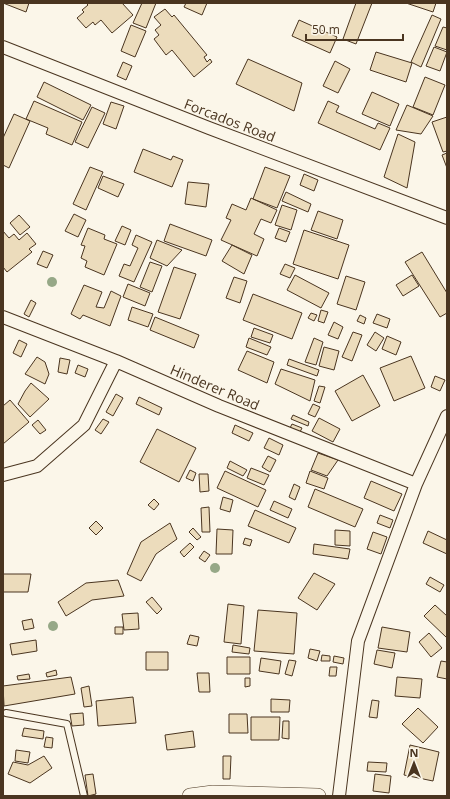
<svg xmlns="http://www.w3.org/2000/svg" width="450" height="799" font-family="'Open Sans',sans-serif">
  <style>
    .building { fill: #ecdcbc; stroke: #4a3520 }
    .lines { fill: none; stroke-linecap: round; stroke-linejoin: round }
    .service-casing { stroke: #4a3520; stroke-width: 8 }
    .minor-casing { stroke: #4a3520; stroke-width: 14 }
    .tertiary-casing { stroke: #4a3520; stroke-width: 16 }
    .service { stroke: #fbf6e9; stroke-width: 6 }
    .minor { stroke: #fbf6e9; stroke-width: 12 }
    .tertiary { stroke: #fbf6e9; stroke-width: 15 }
    .tree { fill: #96a887 }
    .labels { text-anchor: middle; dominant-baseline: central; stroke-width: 3; stroke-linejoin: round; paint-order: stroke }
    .street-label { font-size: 14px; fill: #4a3520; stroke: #fbf6e9 }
  </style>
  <rect width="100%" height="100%" fill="#fbf6e9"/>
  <path class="building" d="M3 3H29L26 12Z
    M86 3H122L133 15 112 33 101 20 95 25 93 22 86 28 77 18 84 12 82 10 88 5Z
    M142 3H156L146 28 133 23Z
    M186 3H207L202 15 184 7Z
    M356 3H372L356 44 343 39Z
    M406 3H436L433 12Z
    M165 9 172 17 174 15 207 55 204 57 207 62 210 59 212 62 194 77 172 50 166 55 154 39 159 35 155 30 161 25 154 17Z
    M432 15 441 19 421 67 411 62Z
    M299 20 337 37 330 53 292 36Z
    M131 25 146 31 135 57 121 51Z
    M443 27 447 28V50L435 46Z
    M434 47 447 52 440 71 426 66Z
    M376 52 412 63 406 82 370 70Z
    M248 59 302 83 294 111 236 84Z
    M335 61 350 69 338 93 323 86Z
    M123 62 132 66 126 80 117 76Z
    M425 77 445 85 433 115 413 107Z
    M44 82 91 105 83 120 37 97Z
    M372 92 399 104 390 126 362 114Z
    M34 101 82 122 72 145 46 134 48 128 26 119Z
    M328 101 339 106 336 112 375 129 378 123 390 128 380 150 318 123Z
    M111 102 124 106 116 129 103 124Z
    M407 105 433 116 421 134 396 130Z
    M92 107 105 113 88 148 75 142Z
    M14 114 30 121 9 168 3 165V138Z
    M447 117V151L443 152 432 122Z
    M398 134 415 142 407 188 384 177Z
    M143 149 171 160 173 156 183 160 172 187 134 172Z
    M447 153V168L442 155Z
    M90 167 103 172 86 210 73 204Z
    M265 167 290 176 277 208 253 199Z
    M304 174 318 180 314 191 300 185Z
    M103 176 124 184 118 197 98 188Z
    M188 182 209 184 206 207 185 204Z
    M286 192 311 204 308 212 282 201Z
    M251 198 277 210 271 223 261 219 254 234 264 239 257 256 221 240 231 220 226 218 232 204 246 210Z
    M282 205 297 210 291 230 275 225Z
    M318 211 343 220 337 239 311 230Z
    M74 214 86 220 78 237 65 231Z
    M19 215 30 227 20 235 10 223Z
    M170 224 212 240 206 256 164 241Z
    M122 226 131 230 125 245 115 241Z
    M88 228 105 235 104 239 117 244 104 275 85 267 87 261 81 258 85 246 81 245Z
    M279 228 290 232 286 242 275 238Z
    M304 230 349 245 338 279 293 264Z
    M3 231 9 238 14 234 19 240 27 233 36 244 29 249 32 252 7 272 3 267Z
    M136 235 152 242 134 282 119 276 124 264 130 266 138 248 132 245Z
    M157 240 182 250 167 266 150 258Z
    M232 245 252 255 244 274 222 261Z
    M43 251 53 255 47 268 37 264Z
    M422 252 447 293V313L440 317 405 262Z
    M150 262 162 266 152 292 140 287Z
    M285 264 295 268 290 278 280 274Z
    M174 267 196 274 180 319 158 312Z
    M295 275 329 293 321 308 287 290Z
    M412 275 419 286 403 296 396 285Z
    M346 276 365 282 356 310 337 304Z
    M234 277 247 281 240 303 226 298Z
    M128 284 150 293 145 306 123 297Z
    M84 285 102 292 96 307 104 308 111 291 121 296 110 326 83 315 80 319 71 314Z
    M253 294 302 313 292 339 243 320Z
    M31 300 36 303 29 317 24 314Z
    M132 307 153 314 148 327 128 320Z
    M321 310 328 312 324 323 318 321Z
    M311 313 317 315 314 321 308 318Z
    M377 314 390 319 387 328 373 323Z
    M360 315 366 318 364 324 357 321Z
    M155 317 199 335 194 348 150 330Z
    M334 322 343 327 338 339 328 335Z
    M254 328 273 335 270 343 251 337Z
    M353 332 362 335 352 361 342 357Z
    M375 332 384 338 376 351 367 345Z
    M387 336 401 342 396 355 382 349Z
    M249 338 271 347 267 355 246 347Z
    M314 338 323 342 316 365 305 362Z
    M19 340 27 344 21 357 13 353Z
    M324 347 339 351 334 370 319 366Z
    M247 351 274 362 267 383 238 370Z
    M411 356 425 388 394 401 380 368Z
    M37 357 45 362 49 374 45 384 25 374Z
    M60 358 70 360 67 374 58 372Z
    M289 359 319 370 317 376 287 365Z
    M78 365 88 369 85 377 75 373Z
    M281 369 315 380 310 401 275 384Z
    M363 375 380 406 352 421 335 391Z
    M435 376 445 380 440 391 431 387Z
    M31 383 49 399 30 417 18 404 25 391Z
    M319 386 325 387 320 403 314 401Z
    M116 394 123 398 113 416 106 412Z
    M139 397 162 408 159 415 136 404Z
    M10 400 29 422 3 444V406Z
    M313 404 320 407 315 417 308 414Z
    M293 415 309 422 308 426 291 419Z
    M319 418 340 429 333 442 312 431Z
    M103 419 109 422 101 434 95 430Z
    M38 420 46 430 40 434 32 425Z
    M292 424 302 428 300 432 290 428Z
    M235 425 253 433 249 441 232 433Z
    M157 429 196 448 179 482 140 462Z
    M269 438 283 445 279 455 264 448Z
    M318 453 338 460 327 476 311 470Z
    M268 456 276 460 270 472 262 467Z
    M230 461 247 470 243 476 227 468Z
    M251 468 269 475 264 485 247 478Z
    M190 470 196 473 193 481 186 478Z
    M225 471 266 490 258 507 217 488Z
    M310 471 328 478 324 489 306 483Z
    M199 474H208L209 491 200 492Z
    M371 481 402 494 394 511 364 498Z
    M294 484 300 487 295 500 289 497Z
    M315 489 363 509 355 527 308 507Z
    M223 497 233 500 230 512 220 509Z
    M154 499 159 504 154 510 148 505Z
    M274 501 292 509 288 518 270 510Z
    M209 507 210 532H202L201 508Z
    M255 510 296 528 289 543 248 526Z
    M380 515 393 520 390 528 377 523Z
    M96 521 103 528 96 535 89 528Z
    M170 523 177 539 156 554 141 581 127 574 141 542Z
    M193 528 201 537 197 540 189 532Z
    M217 529 233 530 232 554H216Z
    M335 530 350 531V546L335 545Z
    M428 531 447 540V554L423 543Z
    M373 532 387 537 381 554 367 549Z
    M245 538 252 540 250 546 243 544Z
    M190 543 194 547 184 557 180 552Z
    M314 544 350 549 348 559 313 554Z
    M204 551 210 555 205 562 199 558Z
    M314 573 335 584 317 610 298 598Z
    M3 574H31L28 592H3Z
    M430 577 444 585 440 592 426 584Z
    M118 580 124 596 92 600 66 616 58 602 86 583Z
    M152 597 162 609 157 614 146 602Z
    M228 604 244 606 241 644 224 642Z
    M435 605 447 616V638L424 616Z
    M258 610 297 613 294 654 254 651Z
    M138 613 139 629 124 630 122 614Z
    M32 619 34 628 24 630 22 621Z
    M115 627H123V634H115Z
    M382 627 410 632 407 652 378 648Z
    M429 633 442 648 431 657 419 642Z
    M190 635 199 637 197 646 187 644Z
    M36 640 37 651 12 655 10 644Z
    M233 645 250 648 249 654 232 652Z
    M310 649 320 651 317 661 308 658Z
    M377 650 395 653 392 668 374 664Z
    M146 652H168V670H146Z
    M322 655 330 656V661H321Z
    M334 656 344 658 343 664 333 662Z
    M227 657H250V674H227Z
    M261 658 281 661 279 674 259 671Z
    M289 660 296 661 292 676 285 674Z
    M441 661 447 662V679L437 677Z
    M330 667H337L336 676H329Z
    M56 670 57 675 47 677 46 673Z
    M197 673H209L210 692H199Z
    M29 674 30 679 18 680 17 676Z
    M71 677 75 694 4 706 3 686Z
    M397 677 422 679 420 698 395 696Z
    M245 678H250V686L245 687Z
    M89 686 92 706 84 707 81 688Z
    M133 697 136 723 98 726 96 701Z
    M271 699 290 700 289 712H271Z
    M372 700 379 701 377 718 369 717Z
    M418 708 438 727 423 743 402 724Z
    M83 713 84 725 72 726 70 714Z
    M229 714H247L248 733H229Z
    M251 717H280L279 740H251Z
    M283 721H289V739L282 738Z
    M24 728 44 731 43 739 22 736Z
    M193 731 195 747 167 750 165 735Z
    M46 737 53 738 52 748 44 747Z
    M410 745 439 752 433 781 404 775Z
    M16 750 30 752 28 763 15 761Z
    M44 756 52 768 30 783 8 774 13 762 28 765Z
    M223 756H231L230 779H223Z
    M368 762 387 763 386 772 367 771Z
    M93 774 96 794 88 796 85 775Z
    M375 774 391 776 389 793 373 791Z"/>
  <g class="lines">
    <defs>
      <path id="service" d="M6 713 67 724 84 796"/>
      <path id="minor" d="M3 47 209 128 447 218
        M3 317 116 361 219 406 416 484
        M3 475 37 466 84 425 116 361
        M339 796 358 641 416 484 447 416"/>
      <path id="tertiary" d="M190 796 213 793 318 796"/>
    </defs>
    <use href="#service" class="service-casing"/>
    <use href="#minor" class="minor-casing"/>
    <use href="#tertiary" class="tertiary-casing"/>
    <use href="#service" class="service"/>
    <use href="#minor" class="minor"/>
    <use href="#tertiary" class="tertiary"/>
  </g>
  <g class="tree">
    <circle cx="52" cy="282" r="5"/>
    <circle cx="215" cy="568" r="5"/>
    <circle cx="53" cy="626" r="5"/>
  </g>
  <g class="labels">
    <g class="street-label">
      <text transform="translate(230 120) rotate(21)">Forcados Road</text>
      <text transform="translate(215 387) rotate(23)">Hinderer Road</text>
    </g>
  </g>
  <rect width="450" height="799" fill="none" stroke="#4a3520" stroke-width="8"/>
  <g transform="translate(414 763)" stroke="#fbf6e9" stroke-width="3" paint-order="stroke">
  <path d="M0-3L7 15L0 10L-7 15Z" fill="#4a3520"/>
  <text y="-6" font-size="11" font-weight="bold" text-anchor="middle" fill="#4a3520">N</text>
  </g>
  <path d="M306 34v6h97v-6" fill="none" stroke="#4a3520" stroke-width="2"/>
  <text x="312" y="34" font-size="12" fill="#4a3520" stroke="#fbf6e9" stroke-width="3" paint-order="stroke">50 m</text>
</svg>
